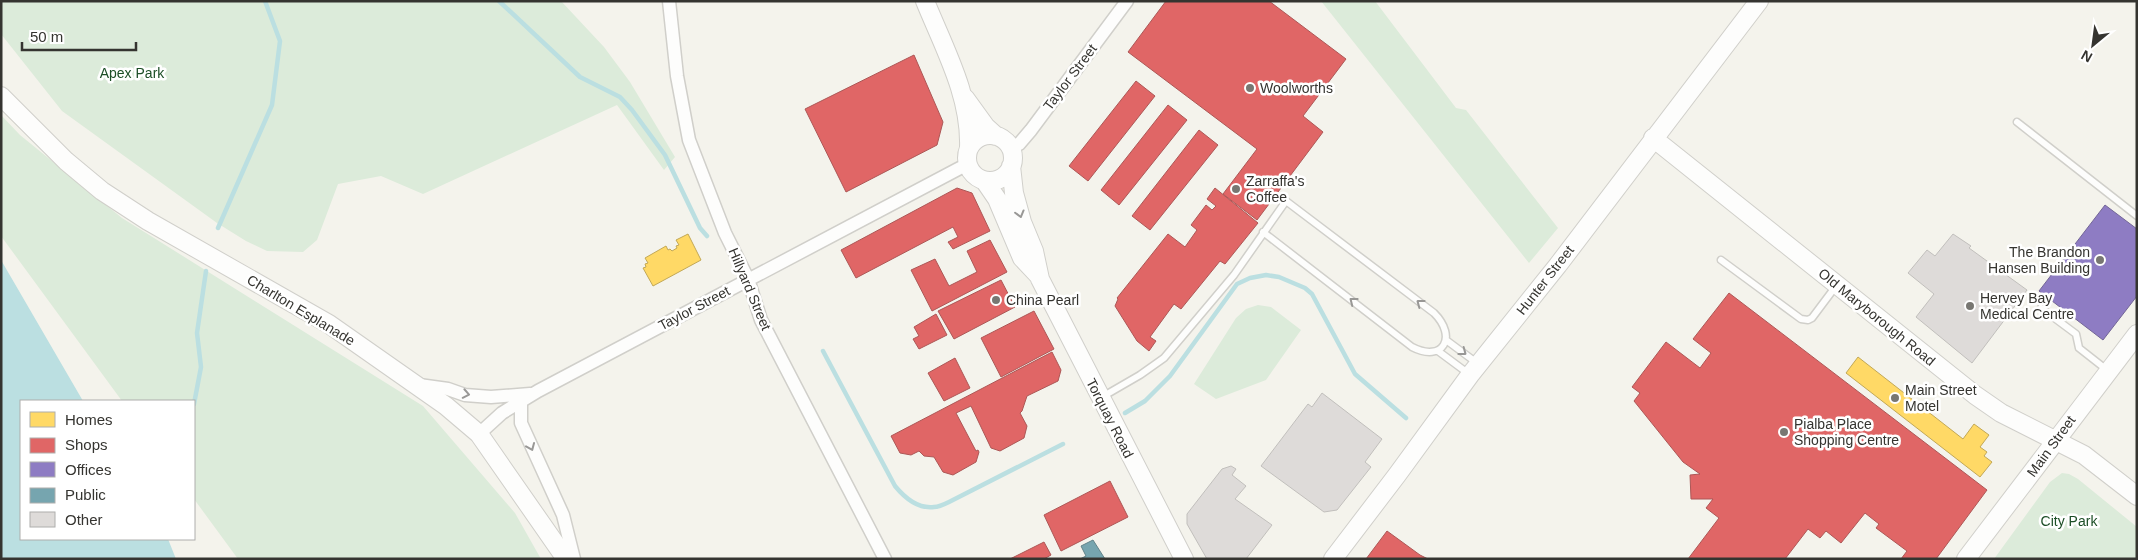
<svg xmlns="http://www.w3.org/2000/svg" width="2138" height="560" font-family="Helvetica,sans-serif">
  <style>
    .green { fill: #dcebda }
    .water { fill: #bbdfe1 }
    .homes { fill: #ffd966; stroke: #c2a856 }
    .shops { fill: #e06666; stroke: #ad5756 }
    .offices { fill: #8e7cc3; stroke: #736697 }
    .public { fill: #76a5af; stroke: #628389 }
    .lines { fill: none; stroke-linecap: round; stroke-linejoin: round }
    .stream { stroke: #bbdfe1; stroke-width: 4.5 }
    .building { fill: #dedbd9; stroke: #c1bfbc }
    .lane-casing { stroke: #d0cfca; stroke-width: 9 }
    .street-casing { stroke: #d0cfca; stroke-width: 15 }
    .secondary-casing { stroke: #d0cfca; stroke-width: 20 }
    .lane { stroke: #fdfdfc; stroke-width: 6 }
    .street { stroke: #fdfdfc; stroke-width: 12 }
    .secondary { stroke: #fdfdfc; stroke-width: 18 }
    .oneway { stroke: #999896 }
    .poi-dot { fill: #787772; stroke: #fff; stroke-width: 2 }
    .labels { text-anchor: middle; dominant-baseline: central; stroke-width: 5; stroke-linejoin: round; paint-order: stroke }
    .park-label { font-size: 14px; fill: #1c4e26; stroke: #fff }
    .street-label { font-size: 14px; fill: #353430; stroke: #fff }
    .poi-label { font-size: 14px; fill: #353430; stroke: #fff; text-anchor: start }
  </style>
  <rect width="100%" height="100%" fill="#f4f3ec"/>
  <path class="green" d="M1 1H561L604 47 630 82 675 157 664 170 617 105 423 194 381 176 338 184 317 240 303 252 267 251 246 241 217 223 62 111 1 34Z
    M1321 1H1375L1456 108 1466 110 1558 228 1529 263Z
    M1 115 20 135 122 218 423 406 515 513 541 559H238L194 499V401H122L1 236Z
    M1258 305 1271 307 1301 330 1266 380 1216 399 1194 384 1236 318 1246 309Z
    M2062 473 2069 474 2078 479 2137 527V559H1994L2050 482Z"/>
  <path class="water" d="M1 260 83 401H21V539H168L176 559H1Z"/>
  <path class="homes" d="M688 234 701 260 653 286 643 268 646 267 645 264 648 263 645 258 666 246 668 250 670 249 672 251 677 248 676 246 679 245 676 240Z
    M1858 357 1963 439 1974 424 1989 435 1980 447 1987 452 1984 456 1992 462 1980 477 1846 373Z"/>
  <path class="shops" d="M1166 1H1269L1346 59 1303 116 1323 132 1257 220 1223 194 1257 149 1128 52Z
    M914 55 943 122 937 145 846 192 805 109Z
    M1136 81 1155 96 1088 181 1069 166Z
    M1168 105 1187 120 1119 205 1101 190Z
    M1199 130 1218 145 1150 230 1132 216Z
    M957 188 972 193 990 231 953 249 948 242 958 237 953 227 856 278 841 250Z
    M1215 188 1258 223 1225 264 1220 261 1181 309 1174 304 1150 337 1156 341 1149 351 1137 341 1115 306 1118 299 1117 298 1168 234 1185 247 1197 230 1191 225 1206 205 1212 210 1216 206 1207 199Z
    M990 240 1007 272 932 311 911 270 935 259 949 286 977 272 967 251Z
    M1001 280 1015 307 954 339 938 311Z
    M1729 293 1987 490 1936 559H1901L1907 551 1876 528 1879 524 1865 513 1841 543 1826 531 1820 538 1808 529 1785 559H1688L1719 518 1706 508 1713 499H1691L1690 475 1700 474 1683 462 1634 401 1640 393 1632 387 1666 342 1700 368 1711 353 1693 339Z
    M1034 311 1054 349 1001 377 981 338Z
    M936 314 947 335 919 349 913 339 919 336 914 327Z
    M1052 352 1061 370 1058 381 1027 396 1022 411 1020 413 1027 426 1024 438 1000 451 991 448 971 406 956 413 976 451 978 450 979 452 976 462 953 475 943 472 934 457 924 456 919 451 911 455 900 453 891 436Z
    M955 358 970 388 944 401 928 373Z
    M1110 481 1128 517 1061 551 1044 515Z
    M1387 531 1420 555 1428 559H1366Z
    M1044 542 1051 555 1044 559H1010Z"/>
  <path class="offices" d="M2105 205 2137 229V296L2103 340 2039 291Z"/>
  <path class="public" d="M1093 540 1105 559H1080L1086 556 1081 546Z"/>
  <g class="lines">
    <path class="stream" d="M499 1 580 77 620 97 632 110 665 155 700 228 707 236
      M218 228 272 105 280 41 265 1
      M823 351 895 486C904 497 918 509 934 507 939 507 945 504 949 502L1063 444
      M194 404 201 367 197 333 206 271
      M1125 413 1145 401 1170 376 1237 284 1250 278 1266 275 1279 277 1305 288 1312 294 1355 374 1406 418"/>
  </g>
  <path class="building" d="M1953 234 1971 246 1969 248 2027 290 1972 363 1916 317 1934 294 1908 273 1927 250 1935 256Z
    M1322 393 1382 439 1365 462 1371 467 1337 510 1324 512 1261 466 1308 404 1312 407Z
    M1231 466 1236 469 1232 475 1246 486 1235 499 1272 525 1246 559H1207L1187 524V514L1222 469Z"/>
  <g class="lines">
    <defs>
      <path id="lane" d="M2017 122 2137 216
        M1721 260 1801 319 1808 320 1812 318 1836 286
        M2041 308 2076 334 2079 348 2107 370
        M1446 340 1477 363
        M1438 351 1469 374
        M1102 397 1140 375 1164 358 1234 275 1286 201 1434 313C1458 337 1443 363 1412 347L1263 232"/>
      <path id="street" d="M669 1 677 76 689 140 725 233 748 279 761 320 885 559
        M1011 149 1019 144 1031 130 1127 1
        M419 385 448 389 465 395 491 397 530 394
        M521 401V423L563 515 574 559
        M479 434 502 413 538 391 960 168 968 166"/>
      <path id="secondary" d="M925 1C944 48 971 96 969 148
        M1 96 66 161 102 191 148 221 329 324 446 406 479 434 566 559
        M965 98 986 127 996 136
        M967 158a23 23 0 1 1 46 0a23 23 0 1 1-46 0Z
        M1653 138 1975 395 2001 413 2084 455 2137 496
        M1011 166 1014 193 1022 222 1034 251 1040 279 1184 559
        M984 180 997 199 1022 258 1038 275
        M1333 559 1397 475 1470 375 1558 265 1759 1
        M1966 559 2137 334"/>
    </defs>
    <use href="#lane" class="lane-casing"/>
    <use href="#street" class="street-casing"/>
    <use href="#secondary" class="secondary-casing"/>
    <use href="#lane" class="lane"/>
    <use href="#street" class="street"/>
    <use href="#secondary" class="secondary"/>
  </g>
  <defs><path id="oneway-chevron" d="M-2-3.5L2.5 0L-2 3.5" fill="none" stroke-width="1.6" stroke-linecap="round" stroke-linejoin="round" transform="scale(1.25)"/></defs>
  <g class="oneway">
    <use href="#oneway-chevron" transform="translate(1020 214) rotate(75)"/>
    <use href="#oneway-chevron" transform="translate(1353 301) rotate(-142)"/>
    <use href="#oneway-chevron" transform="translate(1420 303) rotate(-143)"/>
    <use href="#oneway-chevron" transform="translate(1463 352) rotate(37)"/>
    <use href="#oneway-chevron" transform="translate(466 394) rotate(11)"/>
    <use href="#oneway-chevron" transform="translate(531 447) rotate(67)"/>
  </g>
  <g class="poi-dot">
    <circle cx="1250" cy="88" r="5"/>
    <circle cx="1236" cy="189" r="5"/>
    <circle cx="2100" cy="260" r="5"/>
    <circle cx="996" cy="300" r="5"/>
    <circle cx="1970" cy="306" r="5"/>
    <circle cx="1895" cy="398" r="5"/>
    <circle cx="1784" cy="432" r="5"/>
  </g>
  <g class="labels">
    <g class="park-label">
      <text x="132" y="73">Apex Park</text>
      <text x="2069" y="521">City Park</text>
    </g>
    <g class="street-label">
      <text transform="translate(1070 77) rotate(-53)">Taylor Street</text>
      <text transform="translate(1545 280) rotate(-52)">Hunter Street</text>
      <text transform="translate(750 289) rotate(67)">Hillyard Street</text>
      <text transform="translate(694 308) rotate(-28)">Taylor Street</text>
      <text transform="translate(301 310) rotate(31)">Charlton Esplanade</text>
      <text transform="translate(1877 317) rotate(39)">Old Maryborough Road</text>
      <text transform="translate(1110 418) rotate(63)">Torquay Road</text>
      <text transform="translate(2051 446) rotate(-54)">Main Street</text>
    </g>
    <g class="poi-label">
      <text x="1260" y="88">Woolworths</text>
      <text x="1246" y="181">Zarraffa's<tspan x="1246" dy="16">Coffee</tspan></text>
      <text x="2090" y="252" text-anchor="end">The Brandon<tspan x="2090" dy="16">Hansen Building</tspan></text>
      <text x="1980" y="298">Hervey Bay<tspan x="1980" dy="16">Medical Centre</tspan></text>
      <text x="1006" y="300">China Pearl</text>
      <text x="1905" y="390">Main Street<tspan x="1905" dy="16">Motel</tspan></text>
      <text x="1794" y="424">Pialba Place<tspan x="1794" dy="16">Shopping Centre</tspan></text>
    </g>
  </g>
  <rect width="2138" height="560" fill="none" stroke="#353430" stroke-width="5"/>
  <rect x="20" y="400" width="175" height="140" fill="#ffffff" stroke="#aeaeac"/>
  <rect x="30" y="412" width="25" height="15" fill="#ffd966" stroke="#aeaeac"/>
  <text x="65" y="425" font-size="15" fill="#353430">Homes</text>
  <rect x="30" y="438" width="25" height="15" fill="#e06666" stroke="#aeaeac"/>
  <text x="65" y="450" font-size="15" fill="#353430">Shops</text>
  <rect x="30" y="462" width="25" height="15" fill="#8e7cc3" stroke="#aeaeac"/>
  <text x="65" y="475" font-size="15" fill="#353430">Offices</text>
  <rect x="30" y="488" width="25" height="15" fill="#76a5af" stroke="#aeaeac"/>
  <text x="65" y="500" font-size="15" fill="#353430">Public</text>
  <rect x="30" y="512" width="25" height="15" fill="#dedbd9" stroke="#aeaeac"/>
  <text x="65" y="525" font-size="15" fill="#353430">Other</text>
  <g transform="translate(2093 45) rotate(209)" stroke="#ffffff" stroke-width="4" paint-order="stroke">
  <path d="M0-4L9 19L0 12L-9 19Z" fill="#353430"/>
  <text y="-8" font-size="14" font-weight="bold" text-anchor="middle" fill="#353430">N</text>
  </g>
  <path d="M22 42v8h114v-8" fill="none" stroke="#353430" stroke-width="2.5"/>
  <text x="30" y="42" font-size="15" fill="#353430" stroke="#ffffff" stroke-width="4" paint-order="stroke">50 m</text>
</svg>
